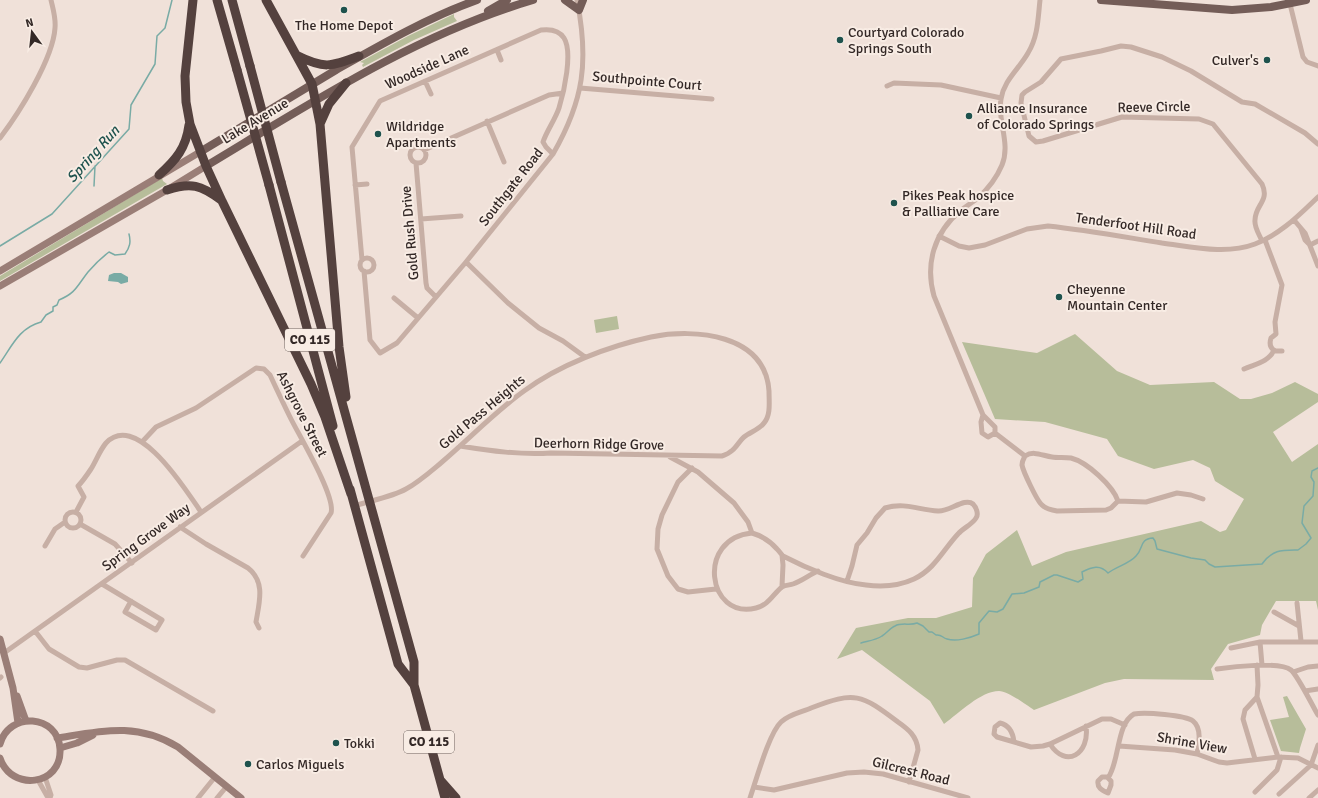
<svg xmlns="http://www.w3.org/2000/svg" width="1318" height="798" font-family="Signika,sans-serif">
  <style>
    .green { fill: #b7bd9a }
    .water { fill: #79aba5 }
    .lines { fill: none; stroke-linecap: round; stroke-linejoin: round }
    .stream { stroke: #79aba5; stroke-width: 1.5 }
    .street { stroke: #c7afa5; stroke-width: 5 }
    .secondary { stroke: #9a7e77; stroke-width: 7 }
    .primary { stroke: #745d58; stroke-width: 8 }
    .highway { stroke: #54413e; stroke-width: 9 }
    .highway-bridge { stroke: #54413e; stroke-width: 9 }
    .poi-dot { fill: #1e524d; stroke: #f8ece4; stroke-width: 1.5 }
    .labels { text-anchor: middle; dominant-baseline: central; stroke-width: 4; stroke-linejoin: round; paint-order: stroke }
    .shield { fill: #f8ece4; stroke: #6e635f; stroke-width: 1 }
    .shield-label { font-size: 13px; font-weight: bold; fill: #332826 }
    .poi-label { font-size: 14px; fill: #332826; stroke: #f8ece4; text-anchor: start }
    .street-label { font-size: 14px; fill: #332826; stroke: #f8ece4 }
    .water-label { font-size: 15px; font-style: italic; fill: #1e524d; stroke: #f8ece4 }
  </style>
  <rect width="100%" height="100%" fill="#f0e1d9"/>
  <path class="green" d="M454 14V17L457 21 414 40 363 67 362 65 364 63 360 62 408 36Z
    M162 178 163 181 167 184 0 281V276Z
    M617 316 619 329 596 333 594 320Z
    M1075 334 1117 371 1150 385 1214 382 1240 399H1251L1272 393 1295 382 1318 394V402L1273 432 1292 462 1318 444V610L1316 601H1276L1262 625 1260 635 1228 644 1211 669 1214 680 1124 679 1105 683 1034 710C1026 705 1008 691 999 691 981 691 959 713 944 724L930 701 862 650 837 659 856 628 908 618H936L972 607 973 578 986 554 1017 530 1032 566 1066 552 1201 521 1220 532 1226 530 1244 499 1215 481 1210 468 1193 460 1154 469 1118 456 1107 439 1045 422 995 419 962 342 1037 353Z
    M1287 696 1306 729 1300 748 1299 753 1281 751 1270 720 1289 717 1283 697Z"/>
  <path class="water" d="M114 273H121L128 277V282L121 284 118 282 108 281 109 275Z"/>
  <g class="lines">
    <path class="stream" d="M94 186 95 166
      M0 246 52 214 129 129 131 105 155 64 157 36 165 28 172 0
      M0 363C12 346 19 328 41 322L46 315 53 311V307L57 305 59 300C76 293 77 286 88 272 94 265 101 258 109 252L115 255 125 254C130 247 131 242 129 234
      M861 643C868 641 876 640 882 636 887 633 890 628 895 626 902 622 910 626 917 623L923 626 929 632H932L936 635C942 634 942 638 947 639 956 642 970 638 979 634V623L989 611 997 612 1003 609 1012 594 1024 593 1039 587 1040 582 1054 575H1057L1078 582 1083 579 1082 572C1092 567 1100 564 1108 573 1117 566 1129 564 1136 556 1144 548 1139 539 1153 538L1155 541 1157 549 1191 558 1205 560 1209 564 1215 567 1262 564C1273 549 1282 550 1298 550L1306 544 1311 538 1302 523 1304 506 1313 496 1314 482 1311 477 1312 471 1318 468"/>
    <path class="street" d="M1290 4 1303 57 1307 62 1318 66
      M497 50 501 60
      M425 81 431 94
      M887 86 894 83 941 85 1001 98
      M580 88 712 99
      M487 121 504 162
      M0 138C19 113 53 59 55 28 56 18 53 9 51 0
      M410 155a8 8 0 1 1 16 0a8 8 0 1 1-16 0Z
      M424 150 549 95 563 93
      M416 163 426 283 427 288 436 297
      M355 185 367 184
      M421 219 461 216
      M1294 220 1305 233 1318 266
      M1301 229 1305 240 1309 244
      M939 236 959 246 969 248 985 245 1027 229 1048 226C1086 230 1124 237 1162 243 1193 247 1226 255 1255 244 1281 234 1299 215 1318 197
      M1265 240 1282 285 1275 322 1276 334 1271 338C1269 344 1270 348 1275 351H1282
      M1262 241C1259 234 1254 227 1255 220 1255 205 1270 201 1262 184L1213 124 1199 119 1122 117 1043 141 1036 142 1029 136 1021 103 1022 95 1025 92 1041 82 1061 59 1101 51 1121 46 1131 47 1162 57 1191 71 1242 102 1255 104 1305 133 1318 144
      M1310 245 1318 241
      M360 265a7 7 0 1 1 14 0a7 7 0 1 1-14 0Z
      M362 260 352 147 380 101 541 30C549 29 559 30 564 38 573 52 564 92 559 108 555 120 547 130 543 142L546 147 553 154
      M466 262 508 303 539 328 563 341 585 357
      M364 271 370 340 380 353 397 343 466 262 553 154C584 100 589 61 577 0
      M394 298 418 318
      M1244 369C1255 364 1269 362 1274 350
      M983 415 981 422 982 433 988 437 995 433V427L983 415 934 296C925 264 934 233 960 211 965 207 971 203 977 199 987 190 997 177 1002 165 1011 143 997 121 1001 99 1004 80 1019 69 1028 53 1038 37 1038 18 1040 0
      M995 433 1025 456
      M142 442 156 427 196 408 256 368 264 369 270 375C277 390 284 405 291 419 300 437 336 497 331 513L303 556
      M670 457 698 472 734 503 748 522 752 533C696 538 707 620 756 608 769 605 773 594 782 587 785 585 790 585 793 584 802 581 809 575 818 571
      M692 468 678 482 662 515 658 529 657 549 668 576 678 589 688 592 716 589
      M1118 501C1113 486 1087 462 1071 458 1065 457 1058 458 1052 457 1043 456 1034 450 1025 456 1024 458 1022 461 1022 465 1023 471 1037 501 1042 505 1046 509 1051 510 1057 511L1106 510 1111 508 1118 501 1146 502 1177 493 1191 495 1203 499
      M354 506C369 501 392 497 406 489 419 482 430 472 442 462 469 439 496 411 524 391 559 365 609 346 651 337 695 328 765 334 769 391 769 402 771 415 764 423 759 430 750 432 744 437 739 441 736 449 730 452 728 454 724 455 722 456L551 453C520 455 491 451 460 446
      M65 520a8 8 0 1 1 16 0a8 8 0 1 1-16 0Z
      M76 512 84 497 78 486C83 481 87 475 91 469 96 461 100 450 106 443 137 410 187 492 201 512
      M80 524 115 544 132 563
      M180 527 206 544 248 568C266 582 259 603 256 622L259 628
      M752 533C762 536 771 542 777 549 780 552 781 554 783 556 806 568 841 583 866 585 882 587 899 586 914 579 935 569 943 550 958 534 963 528 973 524 976 518 979 514 976 507 973 504 965 497 949 512 938 511 919 510 905 502 885 508L876 518 867 533 857 545 852 566 847 581
      M45 546 55 529 65 522
      M782 555 783 565 782 586
      M102 584 162 620 156 630 125 612 131 601
      M1297 603 1301 641
      M1274 612 1299 626
      M35 631 49 649 79 667 87 668 117 660H125L213 711
      M1260 642 1262 665
      M1231 648 1260 642H1318
      M4 653 302 441
      M1217 669C1231 667 1280 661 1291 670 1298 676 1312 705 1318 715
      M1293 672 1308 667 1318 666
      M0 678 1 677
      M1305 691 1318 689
      M1257 697 1278 757
      M1014 742C1013 733 1009 725 1000 723L995 727 994 734 997 737 1031 747 1043 746 1050 744 1102 719H1111L1125 725
      M1050 744C1066 769 1090 754 1086 726
      M1119 746 1175 750 1197 754 1219 762 1227 763 1278 757 1298 758 1318 768
      M1255 759 1243 719 1245 710 1257 697 1258 685 1257 665
      M45 777 51 795 50 798
      M1102 777H1107L1111 781V785L1108 793C1102 790 1097 788 1098 781Z
      M1108 778C1120 761 1116 724 1134 714 1145 712 1185 715 1193 721 1202 728 1199 744 1197 754
      M38 780 47 796 49 798
      M754 787 774 790 847 773 864 772 883 774 968 798
      M1255 792 1277 770 1281 757
      M1279 794 1311 765 1318 745
      M198 798 215 777
      M217 798 227 786
      M750 798C756 781 769 733 781 722 789 714 802 712 811 708 855 691 861 694 898 722 908 729 917 736 918 750L909 782
      M1309 798 1318 790"/>
    <path class="secondary" d="M0 271 200 152
      M0 286 167 190 206 166
      M0 639 13 688 18 723
      M17 696 26 721
      M57 738C102 731 136 722 178 747L241 798
      M0 744C9 711 58 714 60 749 62 786 11 792 0 758
      M60 748 77 743 93 735"/>
    <path class="primary" d="M565 0 579 10 583 0
      M1101 0 1232 10 1271 7 1306 0
      M488 11 507 0
      M200 152C246 124 291 97 336 70 382 44 427 18 477 0
      M206 166C311 103 415 35 533 0"/>
    <path class="highway" d="M193 0 185 76 186 102 190 124 206 166 222 201 311 384 325 417 351 494
      M217 0 237 70
      M232 0 250 66
      M266 0 312 84 320 124 339 347 346 397
      M296 55C324 69 330 67 359 56
      M320 124 329 104 346 83
      M159 175C176 160 186 148 189 125
      M281 182 414 662V685L445 798
      M269 185 333 426
      M167 190C191 182 201 185 221 200
      M350 489 398 664 414 685
      M441 781 456 798"/>
    <path class="highway-bridge" d="M250 66 281 182
      M237 70 269 185"/>
  </g>
  <g class="poi-dot">
    <circle cx="344" cy="10" r="4"/>
    <circle cx="840" cy="40" r="4"/>
    <circle cx="1267" cy="60" r="4"/>
    <circle cx="969" cy="116" r="4"/>
    <circle cx="378" cy="134" r="4"/>
    <circle cx="894" cy="203" r="4"/>
    <circle cx="1059" cy="297" r="4"/>
    <circle cx="336" cy="743" r="4"/>
    <circle cx="248" cy="764" r="4"/>
  </g>
  <g class="labels">
    <g class="shield">
      <rect x="285" y="329" width="50" height="22" rx="3"/>
      <rect x="404" y="731" width="50" height="22" rx="3"/>
    </g>
    <g class="shield-label">
      <text x="310" y="340">CO 115</text>
      <text x="429" y="742">CO 115</text>
    </g>
    <g class="poi-label">
      <text x="344" y="25" text-anchor="middle">The Home Depot</text>
      <text x="848" y="32">Courtyard Colorado<tspan x="848" dy="16">Springs South</tspan></text>
      <text x="1259" y="60" text-anchor="end">Culver's</text>
      <text x="977" y="108">Alliance Insurance<tspan x="977" dy="16">of Colorado Springs</tspan></text>
      <text x="386" y="126">Wildridge<tspan x="386" dy="16">Apartments</tspan></text>
      <text x="902" y="195">Pikes Peak hospice<tspan x="902" dy="16">&amp; Palliative Care</tspan></text>
      <text x="1067" y="289">Cheyenne<tspan x="1067" dy="16">Mountain Center</tspan></text>
      <text x="344" y="743">Tokki</text>
      <text x="256" y="764">Carlos Miguels</text>
    </g>
    <g class="street-label">
      <text transform="translate(427 67) rotate(-24)">Woodside Lane</text>
      <text transform="translate(647 81) rotate(5)">Southpointe Court</text>
      <text transform="translate(1154 107) rotate(-1)">Reeve Circle</text>
      <text transform="translate(255 121) rotate(-31)">Lake Avenue</text>
      <text transform="translate(511 187) rotate(-52)">Southgate Road</text>
      <text transform="translate(1136 226) rotate(8)">Tenderfoot Hill Road</text>
      <text transform="translate(410 233) rotate(-95)">Gold Rush Drive</text>
      <text transform="translate(482 412) rotate(-40)">Gold Pass Heights</text>
      <text transform="translate(302 414) rotate(63)">Ashgrove Street</text>
      <text transform="translate(599 444) rotate(1)">Deerhorn Ridge Grove</text>
      <text transform="translate(146 537) rotate(-36)">Spring Grove Way</text>
      <text transform="translate(1192 743) rotate(10)">Shrine View</text>
      <text transform="translate(911 771) rotate(14)">Gilcrest Road</text>
    </g>
    <g class="water-label">
      <text transform="translate(93 154) rotate(-48)">Spring Run</text>
    </g>
  </g>
  <g transform="translate(32 32) rotate(345)" stroke="#f8ece4" stroke-width="3" paint-order="stroke">
  <path d="M0-3L7 15L0 10L-7 15Z" fill="#332826"/>
  <text y="-6" font-size="11" font-weight="bold" text-anchor="middle" fill="#332826">N</text>
  </g>
</svg>
